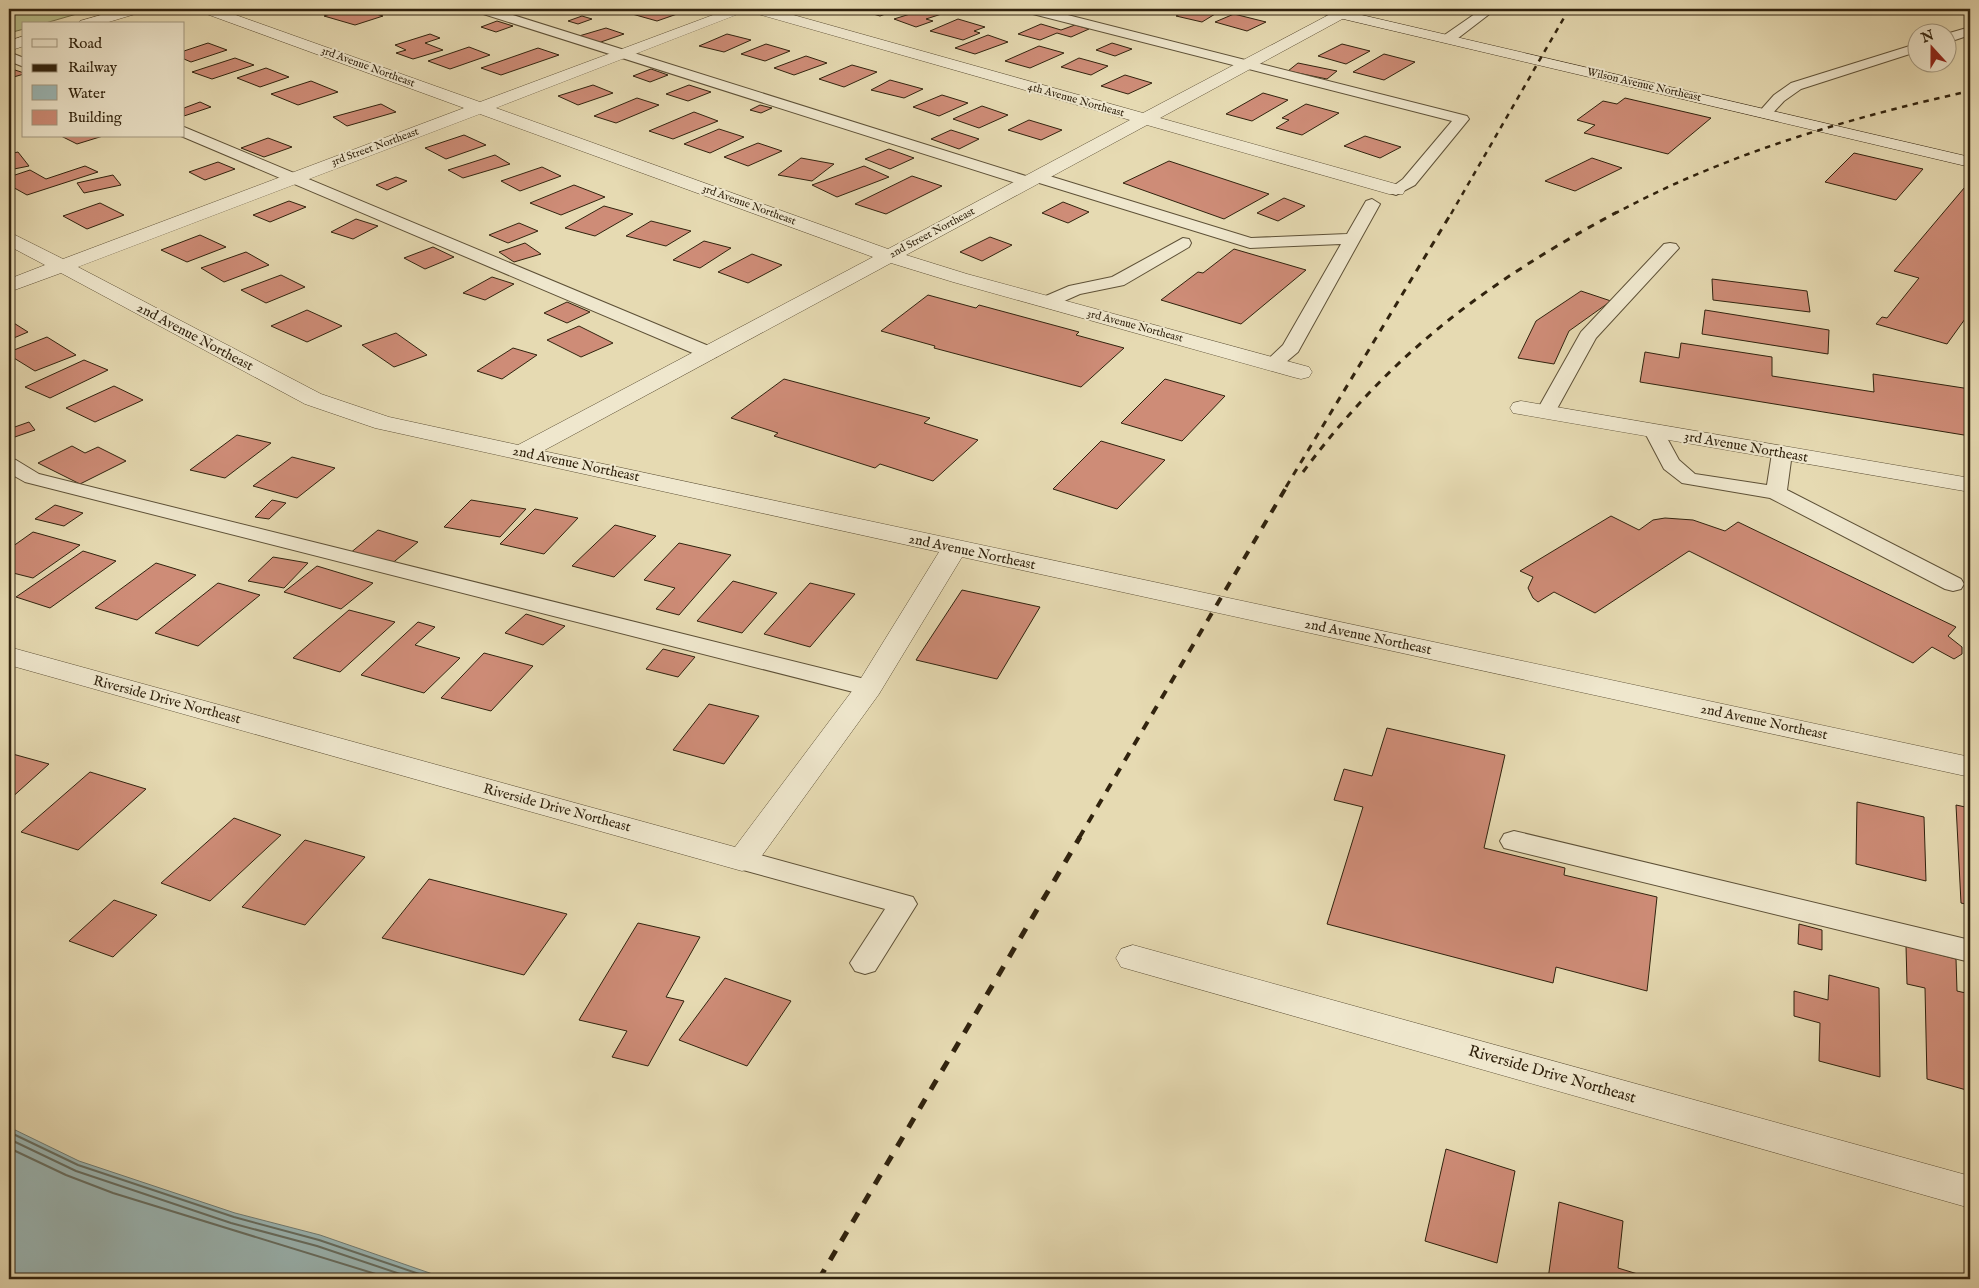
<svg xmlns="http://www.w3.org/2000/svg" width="1979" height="1288" font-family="'IM FELL English',serif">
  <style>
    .green { fill: #b8be8a; stroke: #74704c }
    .water { fill: #9bb8b7; stroke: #717c73 }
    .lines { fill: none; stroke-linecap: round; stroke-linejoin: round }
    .shore { stroke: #666e62; stroke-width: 2 }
    .building { fill: #ce8c77; stroke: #31230e }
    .lane-casing { stroke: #5e5137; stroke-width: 2 }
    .street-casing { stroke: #5e5137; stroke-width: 1 }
    .secondary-casing { stroke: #31230e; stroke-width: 1 }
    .lane { fill: #efe7cd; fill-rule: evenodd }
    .street { fill: #efe7cd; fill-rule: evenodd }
    .secondary { fill: #efe7cd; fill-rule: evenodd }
    .rail-far3 { stroke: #31230e; stroke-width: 2.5; stroke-dasharray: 5.5 5.5; stroke-linecap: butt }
    .rail-far2 { stroke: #31230e; stroke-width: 3; stroke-dasharray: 7 7; stroke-linecap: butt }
    .rail-far1 { stroke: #31230e; stroke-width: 4; stroke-dasharray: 9 9; stroke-linecap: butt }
    .rail { stroke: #31230e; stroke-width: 5; stroke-dasharray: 11 11; stroke-linecap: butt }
    .labels { text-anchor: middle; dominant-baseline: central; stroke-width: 4; stroke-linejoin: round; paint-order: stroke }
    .far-street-label { font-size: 11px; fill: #31230e; stroke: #efe7cd }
    .street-label { font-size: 14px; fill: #31230e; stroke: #efe7cd }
    .near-street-label { font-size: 16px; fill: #31230e; stroke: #efe7cd }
  </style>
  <rect width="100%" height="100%" fill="#e6dab2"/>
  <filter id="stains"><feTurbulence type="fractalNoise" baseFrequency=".004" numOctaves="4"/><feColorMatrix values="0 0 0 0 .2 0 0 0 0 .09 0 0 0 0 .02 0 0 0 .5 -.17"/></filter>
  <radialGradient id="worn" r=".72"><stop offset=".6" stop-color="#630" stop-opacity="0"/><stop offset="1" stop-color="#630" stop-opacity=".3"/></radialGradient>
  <path class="green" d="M9 9H94L42 24H24V29L9 33Z"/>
  <path class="water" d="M9 1127 79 1161 235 1213 320 1235 447 1279H9Z"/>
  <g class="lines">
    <path class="shore" d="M9 1132 78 1165 234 1217 319 1240 434 1279
      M9 1139 76 1171 231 1223 317 1246 415 1279
      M9 1148 66 1175 113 1193 392 1279"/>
  </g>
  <path class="building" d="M346 9H358L383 16 355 25 324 16Z
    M633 9H665L680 13 657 21 625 12Z
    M856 9H899L880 16Z
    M926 9 954 10 926 19 933 21 916 27 894 19Z
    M1125 9H1152L1141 13Z
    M1190 9H1208L1220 11 1202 22 1176 16Z
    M1234 14 1266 22 1247 31 1215 22Z
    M582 16 592 19 578 24 568 21Z
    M958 19 985 27 974 31 980 33 963 40 930 31Z
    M497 21 513 26 496 32 481 27Z
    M1041 24 1061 30 1075 25 1089 29 1071 37 1057 33 1040 40 1018 34Z
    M606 28 624 34 598 43 579 36Z
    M430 34 440 38 425 43 443 50 413 59 396 53 406 50 395 45Z
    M727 34 751 40 724 52 699 46Z
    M988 35 1008 42 975 54 955 48Z
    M208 43 227 50 191 62 184 59V51Z
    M1112 43 1132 49 1115 56 1096 50Z
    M766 44 790 51 765 61 741 54Z
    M1342 44 1370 51 1346 64 1318 56Z
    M1039 46 1064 53 1030 68 1005 61Z
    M469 47 490 55 450 69 428 61Z
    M538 48 559 55 501 75 481 68Z
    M1384 54 1415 62 1384 80 1353 72Z
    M806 56 827 63 794 75 774 68Z
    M235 58 254 65 212 79 192 72Z
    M1079 58 1108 66 1091 75 1061 67Z
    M1298 63 1337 71 1327 79 1288 71Z
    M852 65 877 72 844 87 819 79Z
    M9 68 24 73V74L10 78Z
    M266 68 289 77 260 87 237 78Z
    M651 69 668 75 650 82 633 76Z
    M1125 75 1152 83 1128 94 1101 86Z
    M890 80 923 89 904 98 871 90Z
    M311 81 338 92 298 105 271 94Z
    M593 85 613 93 578 105 558 96Z
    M689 85 711 92 688 101 666 94Z
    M1263 93 1288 100 1252 121 1226 114Z
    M942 95 968 103 939 116 913 107Z
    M637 98 659 105 616 123 594 116Z
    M1625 98 1711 118 1668 154 1584 133 1595 125 1577 120 1603 101 1617 104Z
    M200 102 211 107 184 116V108Z
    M381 104 396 112 347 126 333 117Z
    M1306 104 1339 113 1302 135 1276 128 1289 120 1282 118Z
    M760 105 772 108 761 113 750 110Z
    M982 106 1008 115 979 128 953 119Z
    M694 112 718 121 673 139 649 131Z
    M1029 120 1062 130 1041 140 1008 130Z
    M719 129 744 137 710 153 684 144Z
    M951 130 979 139 959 149 931 139Z
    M464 135 486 145 446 159 425 148Z
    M61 136H103L77 144Z
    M1365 136 1401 147 1380 158 1344 146Z
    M268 138 292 147 264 157 241 148Z
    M758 143 782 151 748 166 724 157Z
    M889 149 914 158 890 169 865 159Z
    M18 152 29 166 9 170V154Z
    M1854 153 1923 169 1896 200 1825 182Z
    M495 155 510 164 463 178 448 170Z
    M801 158 834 164 812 181 778 175Z
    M1592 158 1622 168 1575 191 1545 181Z
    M1169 161 1269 194 1224 219 1123 183Z
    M218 162 235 169 205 180 189 172Z
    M85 166 98 172 27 195 9 185V177L30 170 46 179Z
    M864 166 889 177 837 197 812 185Z
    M542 167 561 176 520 191 501 181Z
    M113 175 121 185 84 193 77 183Z
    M912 176 942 186 886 214 855 204Z
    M396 177 407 181 387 190 376 185Z
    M1970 181V312L1947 344 1876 324 1882 317 1887 318 1919 278 1894 271Z
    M574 185 605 197 561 215 530 203Z
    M1284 198 1305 206 1278 221 1257 213Z
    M289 201 306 207 270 222 253 215Z
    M1063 202 1089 212 1068 223 1042 213Z
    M100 203 124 215 87 229 63 216Z
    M604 206 633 214 595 236 565 228Z
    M356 219 378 226 353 239 331 232Z
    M651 221 691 231 666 246 626 236Z
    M519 223 538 231 508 243 489 235Z
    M200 235 226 247 187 262 161 250Z
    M990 237 1012 245 982 261 960 252Z
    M704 241 731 248 700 268 673 260Z
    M525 243 541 254 514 262 499 252Z
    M433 247 454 257 425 269 404 258Z
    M1234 249 1306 270 1241 324 1161 300 1198 272 1203 273Z
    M246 252 269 265 224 282 201 268Z
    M752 254 782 265 748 283 718 272Z
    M281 275 305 287 266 303 241 290Z
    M492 277 514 284 485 300 463 293Z
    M1712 279 1807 291 1810 312 1713 300Z
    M1581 291 1611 301 1569 331 1554 364 1518 358 1536 321Z
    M928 295 976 308 979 305 1079 332 1076 335 1124 348 1081 387 934 348 935 346 881 331Z
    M567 302 590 312 567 323 544 313Z
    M307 310 342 326 307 342 271 326Z
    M1705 310 1829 330 1828 354 1702 334Z
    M9 320 28 332 9 340Z
    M579 326 613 343 581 357 547 340Z
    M396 333 427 355 394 367 362 345Z
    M47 337 76 355 35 371 9 355V352Z
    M1681 343 1772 357V376L1874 392 1873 374 1970 389V436L1640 382 1645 352 1679 358Z
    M513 348 537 355 502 379 477 371Z
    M84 360 108 370 50 398 25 387Z
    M784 379 930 418 924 423 978 440 933 481 880 464 875 468 774 436 778 433 731 418Z
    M1165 379 1225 396 1182 441 1121 423Z
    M114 386 143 400 95 422 66 408Z
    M29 422 35 430 9 439V429Z
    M237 435 271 443 225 478 190 470Z
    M1101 441 1165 460 1117 509 1053 489Z
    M72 446 85 453 98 447 126 461 80 484 38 463Z
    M292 457 335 468 297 498 253 486Z
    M272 500 286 503 269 519 255 517Z
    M471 500 526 509 500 537 444 527Z
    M55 505 83 513 64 526 35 519Z
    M535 509 578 518 544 554 500 544Z
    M1611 516 1639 530 1653 520 1665 518 1693 520 1725 531 1738 522 1956 627 1948 636 1962 647V654L1954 659 1932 647 1913 663 1689 551 1595 613 1554 592 1538 602 1533 598 1528 588 1533 577 1520 571Z
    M615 525 656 536 614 577 572 566Z
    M378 530 418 542 390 565 349 554Z
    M33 532 80 545 33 578 9 572V549Z
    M679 543 731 555 679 615 656 609 675 588 644 580Z
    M83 551 116 561 50 608 16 597Z
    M273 557 308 563 284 588 248 581Z
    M156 563 196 575 137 620 95 608Z
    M317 566 373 583 341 609 284 592Z
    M733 581 777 593 742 633 697 621Z
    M218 583 260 595 198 646 155 633Z
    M810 583 855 594 810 647 764 634Z
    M962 590 1040 607 997 679 916 660Z
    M349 610 395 622 340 672 293 658Z
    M526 614 565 626 543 645 505 633Z
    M418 622 435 627 415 645 460 658 424 693 361 675Z
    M663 649 695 657 678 677 646 669Z
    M484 653 533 666 491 711 441 698Z
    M709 704 759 716 724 764 673 750Z
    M1387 728 1505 755 1484 848 1565 868 1564 875 1657 897 1647 991 1556 967 1553 983 1327 924 1363 807 1334 800 1344 769 1372 776Z
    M9 753 49 764 9 800Z
    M90 772 146 789 78 850 21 832Z
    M1857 802 1924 817 1926 881 1856 864Z
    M1956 805 1970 808V905L1961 903Z
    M234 818 281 835 210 901 161 883Z
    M305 840 365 857 305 925 242 907Z
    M429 879 567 914 524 975 382 938Z
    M114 900 157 915 113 957 69 941Z
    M638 923 700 937 666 997 684 1001 648 1066 612 1057 627 1031 579 1020Z
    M1799 924 1822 930V950L1798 944Z
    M1906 946 1956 959 1957 991 1970 994V1091L1927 1079 1925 988 1907 984Z
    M1829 975 1879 988 1880 1077 1819 1061 1820 1023 1794 1016V991L1828 1000Z
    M725 978 791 1001 747 1066 679 1040Z
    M1446 1149 1515 1171 1497 1263 1425 1241Z
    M1559 1202 1623 1221 1618 1268 1654 1279H1548Z"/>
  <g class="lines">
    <defs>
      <path id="lane" d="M476 9H494L1029 177 1031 174H1043L1251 238 1347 234 1366 201 1372 199 1380 204 1298 352 1279 368H1265L1263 364 1283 345 1341 244 1250 248 1036 182 1034 185H1022L477 12Z
        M1024 9H1044L1467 116 1469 119 1415 185 1396 195 1390 193 1388 190 1403 179 1452 121 1025 12Z
        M1482 9H1496L1453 42H1443L1441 39 1443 36Z
        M1970 27V35L1946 43V34Z
        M1916 44V52L1801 89 1784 101 1770 116 1765 117 1758 113 1774 95 1791 83Z
        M9 52 24 58V67L9 61Z
        M184 127 716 349 718 353 716 357H702L181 136H184Z
        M1183 238 1189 239 1191 243 1189 247 1124 285 1080 294 1053 306H1041L1038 302 1041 298 1069 286 1112 277Z
        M1670 243 1676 244 1679 248 1596 338 1553 416H1539L1536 412 1581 332 1664 244Z
        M1654 425 1661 427 1679 460 1695 474 1767 485 1772 453 1775 449 1782 447 1789 449 1792 453 1787 490 1961 579 1964 584 1961 589 1953 591 1945 589 1770 498 1682 483 1664 469 1644 431 1647 427Z
        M9 458 16 460 39 474 869 680 878 682 881 688 878 694 869 696 25 482 9 473Z
        M1514 831 1970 940V962L1504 848 1500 841 1504 834Z
        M742 850 913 897 917 904 875 971 865 974 855 971 850 963 885 909 732 867 728 860 732 853Z"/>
      <path id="street" d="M122 9H144L142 12 102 24H78L80 21Z
        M199 9H219L480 102 729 9H772L1143 113 1336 11H1346L1349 14 1346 17 1160 118 1403 186 1405 190 1403 194H1389L1147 125 906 255 967 274 1309 367 1312 372 1309 377 1301 379 1293 377 953 282 891 263 543 451 1970 757V777L962 557 879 694 753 868 742 871 9 665V647L735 847 858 683 939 552 375 428 305 404 61 273 9 292V279L45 265 9 246V232L63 259 464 108 201 12ZM749 10 751 12 1130 120 888 249 496 108ZM480 114 873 257 518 445 389 417 321 394 78 267Z
        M24 36V46L9 51V41Z
        M1521 401 1970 478V492L1513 413 1510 408 1513 403Z
        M1133 945 1970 1176V1208L1121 967 1116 958 1121 949Z"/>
      <path id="secondary" d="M1311 9H1336L1970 157V167L1318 13 1313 12Z"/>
    </defs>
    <use href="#lane" class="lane-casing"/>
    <use href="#street" class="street-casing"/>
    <use href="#secondary" class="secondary-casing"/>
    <use href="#lane" class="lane"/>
    <use href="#street" class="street"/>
    <use href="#secondary" class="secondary"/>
    <path class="rail-far3" d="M1451 214 1569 9
      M1614 214C1725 154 1848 118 1970 91"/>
    <path class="rail-far2" d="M1303 472C1392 352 1486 283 1617 212
      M1286 487 1452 212"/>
    <path class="rail-far1" d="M1079 838 1287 486"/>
    <path class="rail" d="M819 1279 1080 837"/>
  </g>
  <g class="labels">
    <g class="far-street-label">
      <text transform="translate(368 67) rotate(20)">3rd Avenue Northeast</text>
      <text transform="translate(1644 85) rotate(13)">Wilson Avenue Northeast</text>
      <text transform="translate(1076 100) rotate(16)">4th Avenue Northeast</text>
      <text transform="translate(375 147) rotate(-20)">3rd Street Northeast</text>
      <text transform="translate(749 205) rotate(20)">3rd Avenue Northeast</text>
      <text transform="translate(932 233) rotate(-28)">2nd Street Northeast</text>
      <text transform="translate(1135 326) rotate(15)">3rd Avenue Northeast</text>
    </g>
    <g class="street-label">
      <text transform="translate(195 337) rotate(28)">2nd Avenue Northeast</text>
      <text transform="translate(1746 447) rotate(10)">3rd Avenue Northeast</text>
      <text transform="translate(576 464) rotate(12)">2nd Avenue Northeast</text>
      <text transform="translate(972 552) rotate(12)">2nd Avenue Northeast</text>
      <text transform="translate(1368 637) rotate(12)">2nd Avenue Northeast</text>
      <text transform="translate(167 700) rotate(15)">Riverside Drive Northeast</text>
      <text transform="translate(1764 722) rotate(12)">2nd Avenue Northeast</text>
      <text transform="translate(557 808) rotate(15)">Riverside Drive Northeast</text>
    </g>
    <g class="near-street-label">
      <text transform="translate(1552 1075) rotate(16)">Riverside Drive Northeast</text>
    </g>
  </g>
  <rect width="1979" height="1288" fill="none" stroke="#e6dab2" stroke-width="30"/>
  <rect x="10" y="10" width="1959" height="1268" fill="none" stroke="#31230e" stroke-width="2.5"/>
  <rect x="15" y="15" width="1949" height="1258" fill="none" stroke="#31230e"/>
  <rect x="22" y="22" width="162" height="115" fill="#efe7cd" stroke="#a39981"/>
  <rect x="32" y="39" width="25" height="8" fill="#efe7cd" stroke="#a39981"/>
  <text x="68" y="48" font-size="15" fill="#31230e">Road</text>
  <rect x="32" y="64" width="25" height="8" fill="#31230e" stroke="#a39981"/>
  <text x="68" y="72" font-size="15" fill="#31230e">Railway</text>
  <rect x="32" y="85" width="25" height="15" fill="#9bb8b7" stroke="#a39981"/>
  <text x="68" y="98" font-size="15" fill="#31230e">Water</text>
  <rect x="32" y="110" width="25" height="15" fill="#ce8c77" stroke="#a39981"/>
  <text x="68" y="122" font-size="15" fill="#31230e">Building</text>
  <g transform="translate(1932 48) rotate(339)"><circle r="24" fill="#efe7cd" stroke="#a39981"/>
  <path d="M0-4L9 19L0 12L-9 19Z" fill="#8f2418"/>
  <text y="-8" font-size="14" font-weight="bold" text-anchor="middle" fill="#31230e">N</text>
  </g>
  <rect width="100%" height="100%" filter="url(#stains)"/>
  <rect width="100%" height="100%" fill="url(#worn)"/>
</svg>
